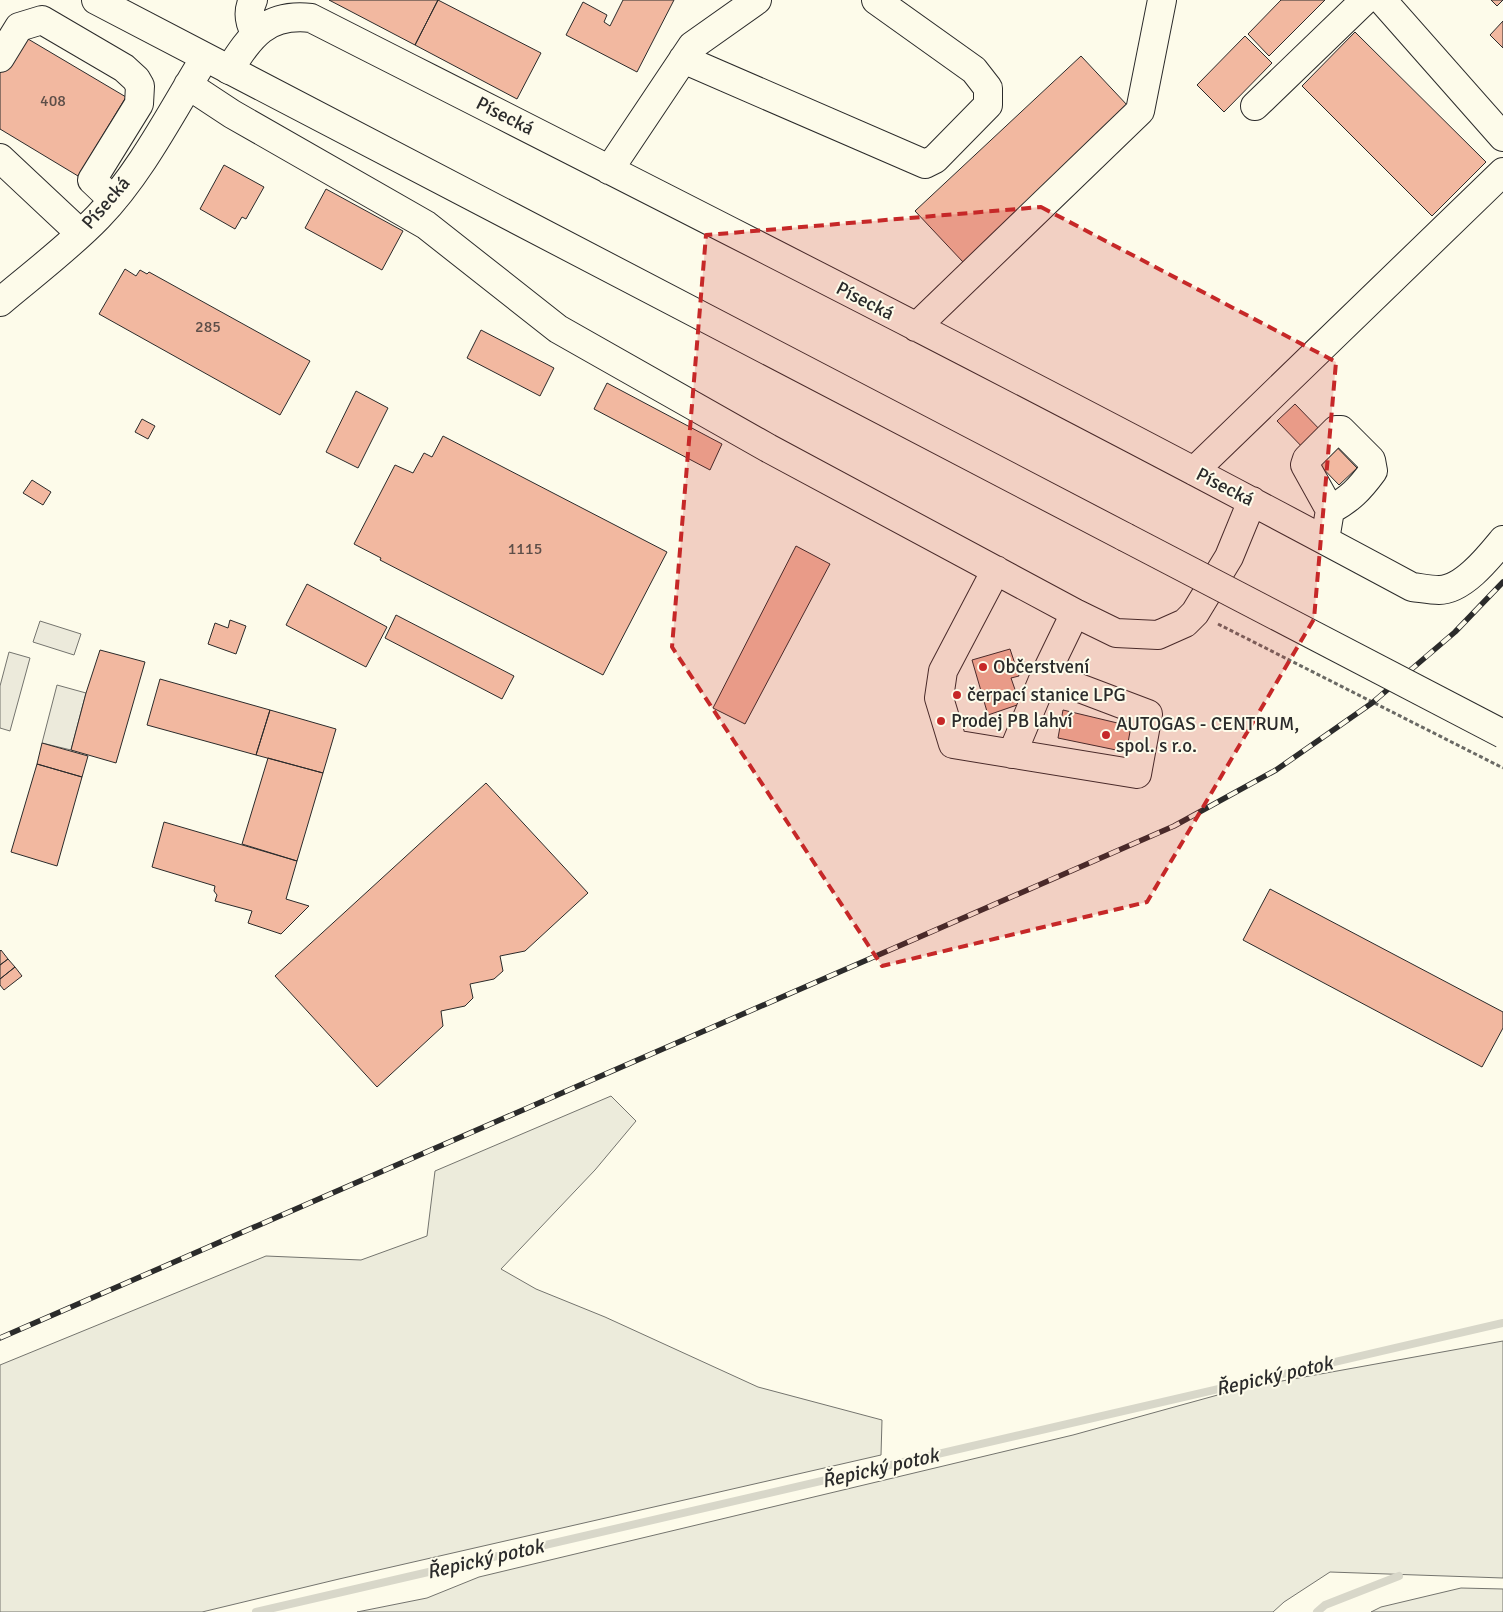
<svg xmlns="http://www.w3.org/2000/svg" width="1503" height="1612" font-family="Signika,sans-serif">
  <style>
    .green { fill: #ecebdb; stroke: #74746e }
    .parking { fill: #eceadb; stroke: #74746e }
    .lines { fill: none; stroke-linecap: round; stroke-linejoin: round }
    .stream { stroke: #d8d7c9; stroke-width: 8 }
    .building { fill: #f2b8a0; stroke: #2b2b2b }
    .minor-casing { stroke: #2b2b2b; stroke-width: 30 }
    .major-casing { stroke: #2b2b2b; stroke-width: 30 }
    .path { stroke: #6a6964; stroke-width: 3; stroke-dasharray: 4 2.5; stroke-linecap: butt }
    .minor { stroke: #fdfbea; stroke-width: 28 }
    .major { stroke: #fdfbea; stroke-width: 28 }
    .rail-casing { stroke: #2b2b2b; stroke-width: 5.5 }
    .rail { stroke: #fdfbea; stroke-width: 4; stroke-dasharray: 11; stroke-linecap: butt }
    .major-bridge-casing { stroke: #2b2b2b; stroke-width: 30; stroke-linecap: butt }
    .major-bridge { stroke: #fdfbea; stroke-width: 28 }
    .marked { fill: #c62828; fill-opacity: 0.2; stroke: #c62828; stroke-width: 4; stroke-dasharray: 10 6; stroke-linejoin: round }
    .poi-dot { fill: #c62828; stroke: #fdfbea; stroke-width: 2 }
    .labels { text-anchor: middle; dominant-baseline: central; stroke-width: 4; stroke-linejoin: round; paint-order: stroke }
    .number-label { font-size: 16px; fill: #5d4e48 }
    .street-label { font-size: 19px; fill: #2b2b2b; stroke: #fdfbea }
    .poi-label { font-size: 19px; fill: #2b2b2b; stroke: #fdfbea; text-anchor: start }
    .water-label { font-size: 20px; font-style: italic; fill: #2b2b2b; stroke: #fdfbea }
  </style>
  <rect width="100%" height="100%" fill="#fdfbea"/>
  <path class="green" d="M611 1096 636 1121 595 1170 501 1269 536 1289 605 1317 758 1387 882 1420 881 1455 339 1579 202 1612H0V1365L266 1256 361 1260 427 1236 435 1171Z
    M1503 1341V1578L1330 1572 1284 1602 1273 1612H357L427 1598 479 1577 1073 1435 1243 1388Z
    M1461 1588 1503 1589V1612H1371L1381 1607Z"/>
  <path class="parking" d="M40 621 81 634 74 655 33 642Z
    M9 652 30 658 10 731 0 728V686Z
    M57 685 86 693 71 750 42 743Z"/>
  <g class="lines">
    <path class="stream" d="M256 1612 1503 1323
      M1317 1612 1325 1605 1399 1576"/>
  </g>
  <path class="building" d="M329 0H438L415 45Z
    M438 0 541 53 517 99 415 45Z
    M623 0H674L637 72 566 35 583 2 607 15 604 22 610 26Z
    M1281 0H1325L1269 56 1248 34Z
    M1491 0H1503L1497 6Z
    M1503 21V48L1490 35Z
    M1355 32 1486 162 1432 216 1302 86Z
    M23 36 126 97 78 176 0 129V73Z
    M1245 36 1272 63 1224 112 1197 85Z
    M1081 56 1128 106 963 262 915 211Z
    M224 165 264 187 246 219 242 217 235 229 200 209Z
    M326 189 403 231 382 270 305 228Z
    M125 269 136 276 140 270 147 274 149 272 310 361 280 415 99 314Z
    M481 330 554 368 540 396 467 358Z
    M607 383 722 444 710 470 594 409Z
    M356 391 388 408 358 468 326 452Z
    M1295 404 1357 468 1339 485 1277 421Z
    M142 419 155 426 148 439 135 432Z
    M443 436 667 552 603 675 380 560 381 558 354 544 395 465 413 473 424 453 432 457Z
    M32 480 51 492 43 505 23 493Z
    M796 546 830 564 745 724 713 708Z
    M307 584 387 627 366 667 286 625Z
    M396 615 514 676 502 699 385 638Z
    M230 620 246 626 236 654 208 644 215 623 228 628Z
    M1010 649 1019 676 1011 678 1020 704 988 715 972 660Z
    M100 650 145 662 116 763 71 750 86 693Z
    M160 679 270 710 256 755 147 725Z
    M270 710 336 729 323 773 256 755Z
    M1063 710 1155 732 1150 757 1058 738Z
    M42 743 88 756 82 777 37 764Z
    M268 758 323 773 297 861 242 844Z
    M37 764 82 777 57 866 11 852Z
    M486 783 588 893 525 951 500 956 503 971 494 979 470 984 473 998 465 1006 441 1011 443 1026 377 1087 275 976Z
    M164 822 297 861 286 899 309 906 281 934 248 923 252 911 215 901 217 895 214 891 215 886 152 867Z
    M1270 889 1503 1012V1028L1482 1067 1243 940Z
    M1 950 8 959 0 965V951Z
    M8 959 15 967 0 979V965Z
    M15 967 22 976 4 990 0 985V979Z"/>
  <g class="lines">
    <defs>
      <path id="minor" d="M253 0C247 12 249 22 255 33
        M1382 0 1503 137
        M0 58 19 27 42 20 124 68 136 79 140 86 139 104 92 180 113 200
        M683 59 925 164 935 159 988 105V88L974 70 876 0
        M229 70C251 36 266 13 311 18 679 205 1048 391 1412 587 1421 588 1430 590 1439 590 1463 590 1489 557 1503 540
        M188 85 232 114 426 225 558 329 768 448 1075 613 1116 633 1158 635 1185 623 1195 613 1229 557 1252 501
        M1255 106 1365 0
        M0 158 80 233
        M609 170 692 46 757 0
        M0 302C33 274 68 248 98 217 138 176 169 117 198 69
        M916 327 1140 111 1162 0
        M1194 471 1503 172
        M1325 540 1330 510C1350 499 1359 490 1373 471L1371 460 1341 430H1336L1307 459 1305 465 1330 510
        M996 570 943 671 939 698 953 744 1137 774 1148 714 1045 675 1075 613
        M1012 754 1045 675"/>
      <path id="major" d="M96 0 1125 537"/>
    </defs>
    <use href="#minor" class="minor-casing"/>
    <use href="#major" class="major-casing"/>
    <path class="path" d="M1218 624 1503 768"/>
    <use href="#minor" class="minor"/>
    <use href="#major" class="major"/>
    <defs>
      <path id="rail" d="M0 1338 1174 826 1276 770 1372 703 1455 632 1503 582"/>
    </defs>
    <use href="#rail" class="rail-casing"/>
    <use href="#rail" class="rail"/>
    <defs>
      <path id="major-bridge" d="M1125 537 1503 734"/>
    </defs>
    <use href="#major-bridge" class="major-bridge-casing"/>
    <use href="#major-bridge" class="major-bridge"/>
  </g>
  <path class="marked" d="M1041 207 1336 362 1314 619 1147 902 882 966 672 647 706 235Z"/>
  <g class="poi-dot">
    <circle cx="983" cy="667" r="5"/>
    <circle cx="957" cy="695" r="5"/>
    <circle cx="941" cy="721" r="5"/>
    <circle cx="1106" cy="735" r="5"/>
  </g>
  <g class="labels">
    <g class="number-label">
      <text x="53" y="101">408</text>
      <text x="208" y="327">285</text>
      <text x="525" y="549">1115</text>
    </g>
    <g class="street-label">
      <text transform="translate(505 116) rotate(27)">Písecká</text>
      <text transform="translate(106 203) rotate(-49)">Písecká</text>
      <text transform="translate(865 301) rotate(27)">Písecká</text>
      <text transform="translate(1225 487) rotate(27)">Písecká</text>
    </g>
    <g class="poi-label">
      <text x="993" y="667">Občerstvení</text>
      <text x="967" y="695">čerpací stanice LPG</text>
      <text x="951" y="721">Prodej PB lahví</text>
      <text x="1116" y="724">AUTOGAS - CENTRUM,<tspan x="1116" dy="22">spol. s r.o.</tspan></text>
    </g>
    <g class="water-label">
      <text transform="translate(1274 1376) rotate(-13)">Řepický potok</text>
      <text transform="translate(880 1468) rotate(-13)">Řepický potok</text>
      <text transform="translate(485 1559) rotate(-13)">Řepický potok</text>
    </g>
  </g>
</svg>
